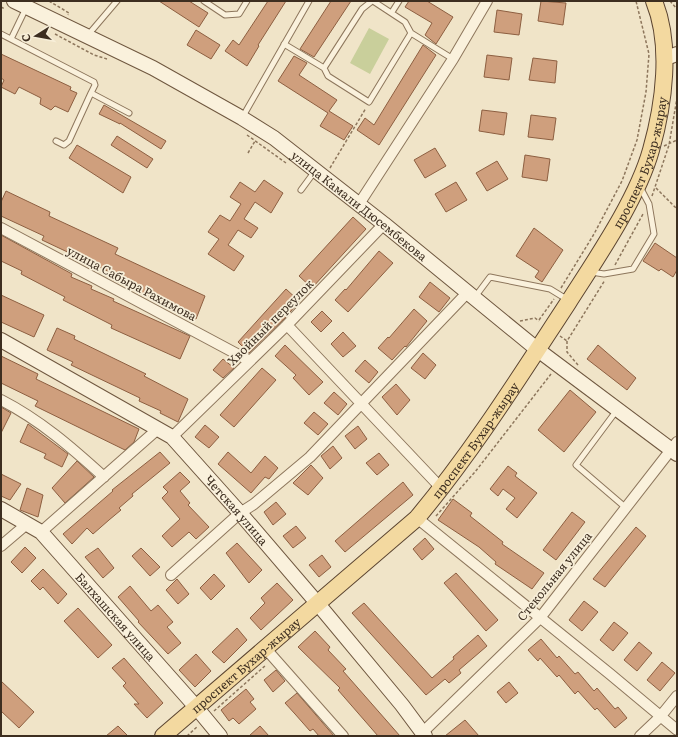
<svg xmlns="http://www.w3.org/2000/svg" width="678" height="737" font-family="Literata,serif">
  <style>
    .green { fill: #c9cf9b }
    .building { fill: #cf9f7d; stroke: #8d5f41 }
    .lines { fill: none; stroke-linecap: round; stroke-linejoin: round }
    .lane-casing { stroke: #8d765c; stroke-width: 7 }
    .street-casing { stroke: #8d765c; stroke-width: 12 }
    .secondary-casing { stroke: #6f573f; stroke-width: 16 }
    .primary-casing { stroke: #5b4430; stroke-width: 18 }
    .path { stroke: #8d765c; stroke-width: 1.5; stroke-dasharray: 3 2; stroke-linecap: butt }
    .lane { stroke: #faf1dc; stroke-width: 5 }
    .street { stroke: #faf1dc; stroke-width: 10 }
    .secondary { stroke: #faf1dc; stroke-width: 14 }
    .primary { stroke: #f3d9a0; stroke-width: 16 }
    .labels { text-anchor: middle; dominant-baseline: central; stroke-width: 3.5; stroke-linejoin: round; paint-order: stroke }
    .street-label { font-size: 12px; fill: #3d2e20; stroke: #f7eed8 }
  </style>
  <rect width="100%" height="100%" fill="#f0e4c8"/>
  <path class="green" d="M369 28 389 39 370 74 350 63Z"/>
  <path class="building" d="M159 1H189L208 13 199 27Z
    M268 1H286L258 45 259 46 247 66 225 51 233 40 239 45Z
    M331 1H351L314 57 300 49Z
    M409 1H427L453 17 436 44 425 35 432 23 405 7Z
    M541 1 566 3 563 25 538 21Z
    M497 10 522 14 519 35 494 32Z
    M196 30 220 45 211 59 187 45Z
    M423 45 436 55 379 145 357 130 365 118 374 125Z
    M1 54 71 87 70 90 77 93 68 112 55 106 51 110 40 104 41 98 19 87 15 94 1 87 4 80 1 78Z
    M487 55 512 58 509 80 484 77Z
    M294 56 307 63 299 75 337 100 329 111 353 126 344 140 320 126 328 113 278 81Z
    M533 58 557 61 555 83 529 80Z
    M104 105 166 141 161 149 120 123V124L99 114Z
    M482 110 507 113 504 135 479 131Z
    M531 115 556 118 553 140 528 137Z
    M117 136 153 159 147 168 111 145Z
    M77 145 131 177 123 193 69 158Z
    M435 148 446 166 425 178 414 160Z
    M525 155 550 159 547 181 522 177Z
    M497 161 508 179 487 191 476 173Z
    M264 180 283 193 271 213 255 202 244 219 258 228 251 238 238 230 228 245 244 256 234 271 208 254 219 239 208 232 220 215 230 221 241 204 230 197 240 182 255 192Z
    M456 182 467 200 446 212 435 194Z
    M6 191 50 212 49 216 118 248 115 254 205 296 196 319 110 278 112 273 42 240 44 236 1 216V202Z
    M353 217 366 229 312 288 299 276Z
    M534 228 563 250 542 282 535 277 539 271 516 256Z
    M1 235 72 274 71 277 92 286 91 289 114 299 113 301 190 336 180 359 111 328 112 325 63 300 65 297 21 274 22 271 1 261Z
    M655 243 677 258V270L673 277 661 269 659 271 643 261Z
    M379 251 393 263 348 312 335 300 345 289 346 290Z
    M430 282 450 298 439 312 419 297Z
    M286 289 299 301 287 316 249 353 238 342Z
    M1 295 44 315 34 337 1 322Z
    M414 309 427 321 406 347 405 346 392 360 378 348 388 337 389 338Z
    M322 311 332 321 321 332 311 322Z
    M57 328 75 336 74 339 146 374 144 376 188 399 178 422 160 413 161 411 139 401 140 398 71 365 73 362 47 350Z
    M343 332 356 346 343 357 331 344Z
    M285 345 323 382 309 395 293 378 296 375 275 356Z
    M598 345 636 378 627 390 587 359Z
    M423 353 436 365 425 379 411 368Z
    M1 356 38 374 36 379 139 429 134 442 125 450 35 406 38 401 1 383Z
    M223 359 234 368 223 378 213 370Z
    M365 360 378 372 369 383 355 371Z
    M262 368 276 380 234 427 220 415Z
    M396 384 410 400 397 415 382 397Z
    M570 390 596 412 564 452 538 430Z
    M334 392 347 404 338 415 324 403Z
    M1 407 11 413 1 433Z
    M314 412 328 424 318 435 304 423Z
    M28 424 68 454 62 467 44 458 46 454 20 442Z
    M205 425 219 437 209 448 195 437Z
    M358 426 367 439 355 449 345 436Z
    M333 446 342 458 330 469 321 456Z
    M160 452 170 463 132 494 133 496 119 508 121 510 109 520 93 534 87 528 72 544 63 534 113 491 112 490Z
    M228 452 251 473 265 456 278 468 269 479 265 477 251 493 218 464Z
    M379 453 389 465 377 475 366 463Z
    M77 461 94 477 65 503 52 488Z
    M311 465 323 478 308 495 293 483Z
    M508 466 517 473 515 476 537 493 517 518 506 509 515 498 503 489 498 496 490 489Z
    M180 472 190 482 180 491 190 503 188 505 209 527 196 539 189 532 172 547 162 536 180 519 162 498 168 492 163 487Z
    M1 474 21 484 10 500 1 496Z
    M403 482 413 495 345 552 335 541Z
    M27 488 43 495 38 517 20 510Z
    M453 499 472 513 470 516 503 542 502 544 544 573 532 589 495 564 496 562 479 547 438 520Z
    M276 502 286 514 273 525 264 512Z
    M572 512 585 522 556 560 543 550Z
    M296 526 306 538 293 548 283 536Z
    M636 527 646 536 605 587 593 579Z
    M425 538 434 549 422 560 413 549Z
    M237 543 262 570 249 583 226 553Z
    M25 547 36 558 22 573 11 562Z
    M98 548 114 568 103 578 85 557Z
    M141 548 160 567 150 576 132 556Z
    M322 555 331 567 319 577 309 565Z
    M43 569 67 594 58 604 43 587 40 590 31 581Z
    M456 573 498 620 486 631 444 583Z
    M214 574 225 586 211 600 200 588Z
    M177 579 189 594 178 604 166 590Z
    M277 583 293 600 261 630 250 618 265 603 261 598Z
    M130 586 151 611 158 605 173 622 167 627 181 643 168 654 138 622 139 621 118 597Z
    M584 601 598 612 582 631 569 620Z
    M364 603 432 678 454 659 453 657 478 635 487 646 459 670 461 673 449 683 445 679 426 695 352 613Z
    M78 608 112 645 98 658 64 621Z
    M614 622 628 633 613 651 600 640Z
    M237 628 247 640 224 663 212 652Z
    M315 631 330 647 328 650 346 669 343 671 400 736H378L338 690 340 688 298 647Z
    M541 639 557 658 559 656 575 674 578 672 594 691 597 688 615 709 618 707 627 718 615 728 597 708 595 710 578 691 575 694 559 675 557 677 540 658 538 661 528 650Z
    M639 642 652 653 637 671 624 660Z
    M196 654 211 671 195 687 179 670Z
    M124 658 163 703 147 718 134 704H139L123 686 126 683 112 668Z
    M662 662 675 673 660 691 647 680Z
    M276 670 285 681 273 692 264 680Z
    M1 681 34 712 19 728 1 711Z
    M509 682 518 693 506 703 497 692Z
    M246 689 254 699 250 702 256 709 239 724 233 718 229 721 221 710Z
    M297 693 334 736H319L313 729 310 731 295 714 285 703Z
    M465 720 479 736H445Z
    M118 726 128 736H106Z
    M260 726 269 736H249Z"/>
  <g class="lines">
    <defs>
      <path id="lane" d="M204 1 225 15 239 14 247 1
        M392 12 399 1
        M411 33 453 59
        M1 34 94 82 95 85 91 93 129 113
        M88 35 117 1
        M11 39 26 8
        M284 44 324 68 328 76 369 102 411 33 405 22 373 1
        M324 68 362 9 372 1
        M242 118 309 1
        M56 141 64 145 69 141 91 93
        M301 190 315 171
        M591 272 604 274 633 269 654 234 649 204 640 187
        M475 297 490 277 550 289 568 300
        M617 410 576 465 625 507"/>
      <path id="street" d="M359 204 453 59 487 1
        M1 228 250 361
        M287 325 441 488
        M1 400C40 420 71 447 104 477
        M172 437 287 325 384 224
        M417 518 610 674 677 730
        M41 532 159 428
        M1 546 28 523
        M171 575 240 513 254 504 310 457 468 292
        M266 649 343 736
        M422 733 540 618 677 442
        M640 736 660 717 677 696"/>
      <g id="secondary">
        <path id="s1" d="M14 1 153 68 242 118 274 138 384 224 538 350 677 454"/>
        <path d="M666 58 677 54"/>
        <path id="s2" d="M1 340 172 437 240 513 318 604 402 705 425 736"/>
        <path id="s3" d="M1 509 41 532 196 707 220 736"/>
      </g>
      <g id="primary">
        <path id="s4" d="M163 736 417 518C473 451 520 376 568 303 596 259 637 200 651 150 664 104 672 45 654 1"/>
      </g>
    </defs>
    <use href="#lane" class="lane-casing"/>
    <use href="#street" class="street-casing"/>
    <use href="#secondary" class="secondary-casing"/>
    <use href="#primary" class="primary-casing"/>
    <path class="path" d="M49 1 69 13 68 15
      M670 1 677 9
      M1 7 5 9
      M55 34 94 55 107 59
      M247 135 286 163
      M664 146 677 140
      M248 153 255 141
      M330 168 366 108
      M656 188 677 209
      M652 196 669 145 677 98
      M615 265 643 214
      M561 288 594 234 622 181 637 140 646 92 649 54 636 1
      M539 320 554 299
      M520 321 535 318 539 321
      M560 336 567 341
      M578 365 567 352V341L605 280
      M436 516 475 472 551 374
      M214 711 266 665
      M187 736 198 726"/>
    <use href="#lane" class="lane"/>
    <use href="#street" class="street"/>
    <use href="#secondary" class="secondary"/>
    <use href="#primary" class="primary"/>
  </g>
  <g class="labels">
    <g class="street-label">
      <text stroke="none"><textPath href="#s4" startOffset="757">проспект Бухар-жырау</textPath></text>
      <text stroke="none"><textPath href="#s1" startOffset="403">улица Камали Дюсембекова</textPath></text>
      <text transform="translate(132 283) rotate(28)">улица Сабыра Рахимова</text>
      <text transform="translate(270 322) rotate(-45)">Хвойный переулок</text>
      <text stroke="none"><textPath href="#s4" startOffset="432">проспект Бухар-жырау</textPath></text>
      <text stroke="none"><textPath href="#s2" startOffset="294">Четская улица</textPath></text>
      <text transform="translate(554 576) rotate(-51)">Стекольная улица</text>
      <text stroke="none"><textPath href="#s3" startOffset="159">Балхашская улица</textPath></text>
      <text stroke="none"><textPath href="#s4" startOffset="109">проспект Бухар-жырау</textPath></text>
    </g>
  </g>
  <rect width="678" height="737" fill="none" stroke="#3d2e20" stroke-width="4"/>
  <g transform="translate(36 36) rotate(259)" stroke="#f7eed8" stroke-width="3" paint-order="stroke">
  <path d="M0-3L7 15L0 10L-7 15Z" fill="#3d2e20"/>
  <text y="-6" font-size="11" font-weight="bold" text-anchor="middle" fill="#3d2e20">С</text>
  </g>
</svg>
